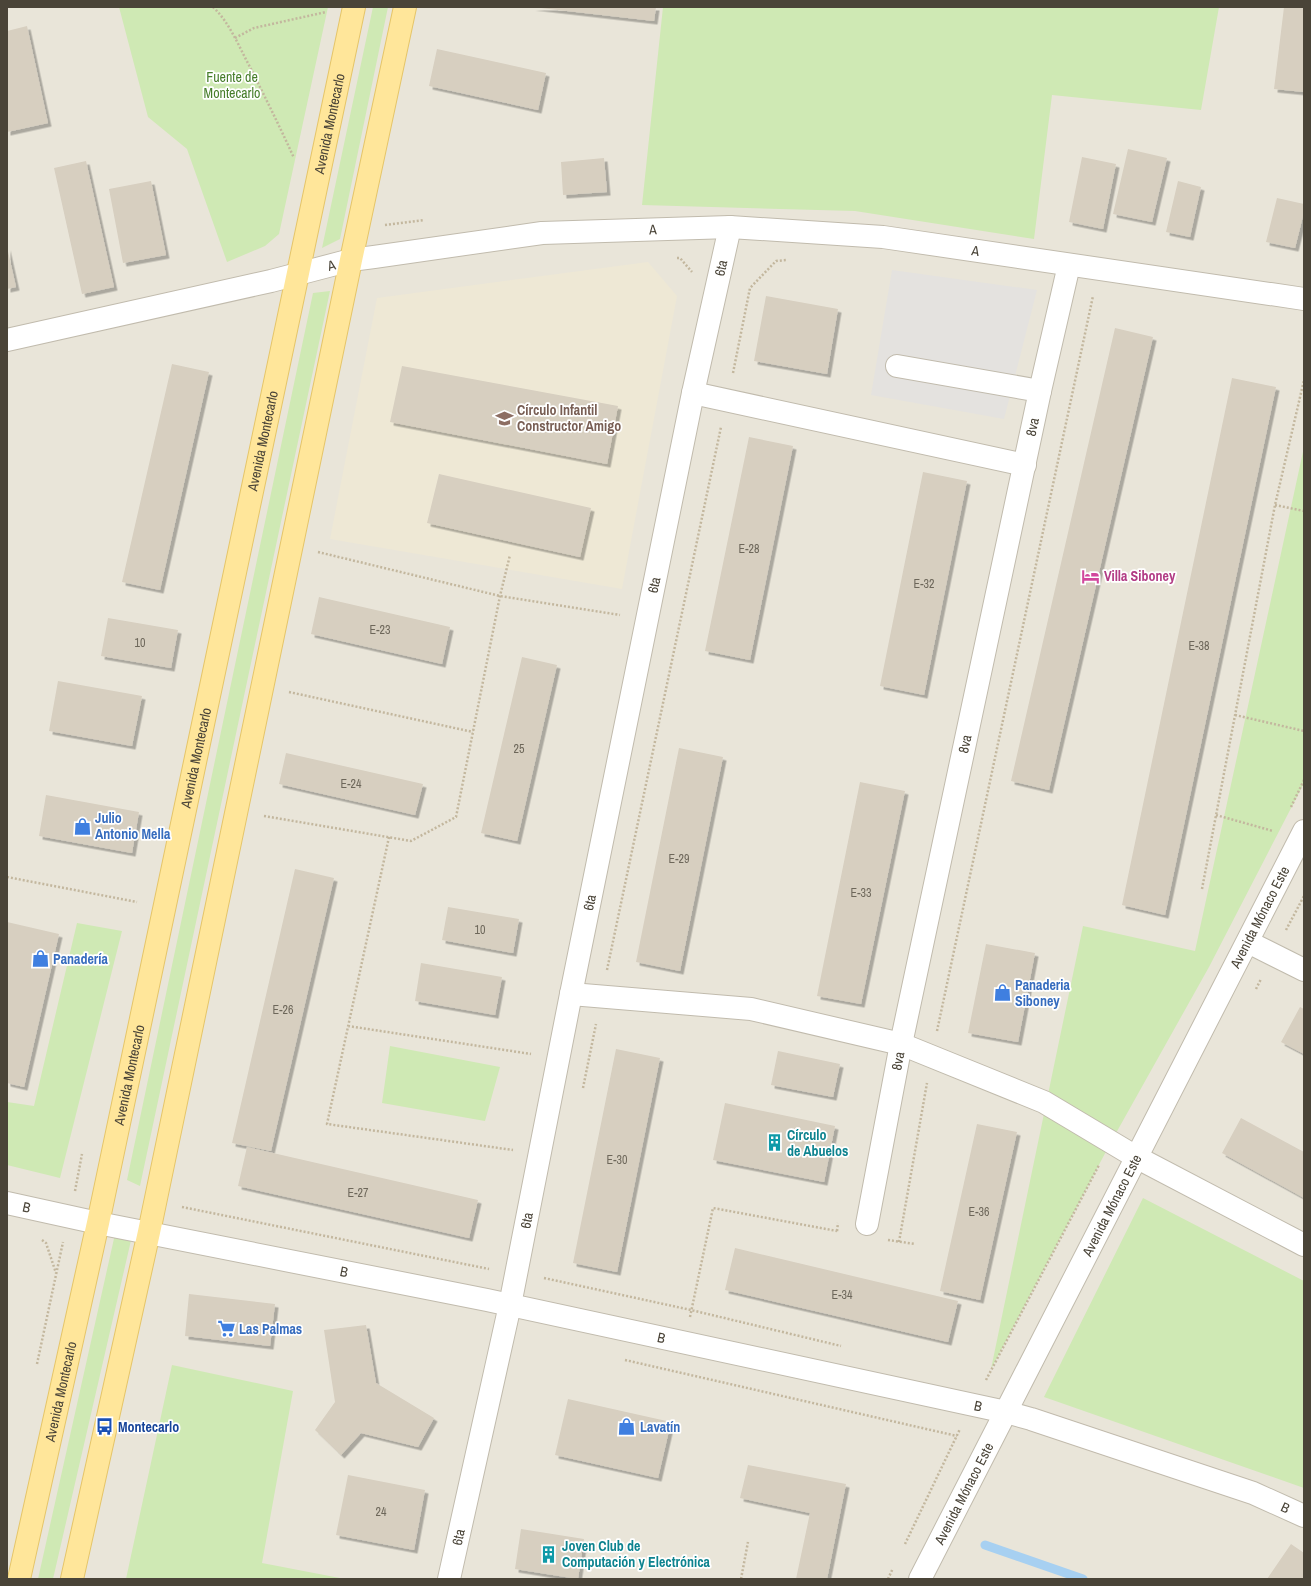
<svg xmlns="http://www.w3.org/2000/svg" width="1311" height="1586" font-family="'Archivo Narrow',sans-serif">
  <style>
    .residential { fill: #e9e5d9 }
    .education { fill: #eee8d5 }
    .green { fill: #cfe9b4 }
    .parking { fill: #e4e2df }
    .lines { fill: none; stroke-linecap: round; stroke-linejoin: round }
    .stream { stroke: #a7d0f1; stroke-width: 9 }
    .building { fill: #d7cfc0; filter: url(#shadow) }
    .minor-casing { stroke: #c1bbad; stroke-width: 24 }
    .major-casing { stroke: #e5c569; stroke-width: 24 }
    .path { stroke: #c3b79e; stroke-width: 2.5; stroke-dasharray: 2 2; stroke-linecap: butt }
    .minor { stroke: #fff; stroke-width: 22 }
    .major { stroke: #ffe69a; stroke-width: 22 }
    .labels { text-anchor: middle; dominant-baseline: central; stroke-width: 3.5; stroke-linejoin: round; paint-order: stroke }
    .number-label { font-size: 12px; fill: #6d675a }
    .park-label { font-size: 14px; fill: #467d2a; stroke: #fff }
    .street-label { font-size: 14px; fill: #4a4438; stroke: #fff }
    .education-label { font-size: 14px; font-weight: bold; fill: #785e54; stroke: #fff; text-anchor: start }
    .hotel-label { font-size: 14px; font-weight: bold; fill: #b23c85; stroke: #fff; text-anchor: start }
    .shop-label { font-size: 14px; font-weight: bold; fill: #366cbe; stroke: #fff; text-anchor: start }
    .culture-label { font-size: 14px; font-weight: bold; fill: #0d838f; stroke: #fff; text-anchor: start }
    .transit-label { font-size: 14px; font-weight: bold; fill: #164399; stroke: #fff; text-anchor: start }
  </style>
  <defs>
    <filter id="shadow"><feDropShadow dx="3.5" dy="3.5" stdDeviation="0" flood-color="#0004"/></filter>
  </defs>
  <rect width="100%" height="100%" fill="#f5f2eb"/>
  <path class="residential" d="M7 7H1304V1579H7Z"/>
  <path class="education" d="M648 262 677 296 622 589 330 539 377 298Z"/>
  <path class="green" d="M119 7H328L279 234 265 246 227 262 187 149 148 117Z
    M373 7H388L340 239 322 248Z
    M663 7H1219L1201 110 1052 95 1034 239 855 211 642 205Z
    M330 291 140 1186 127 1180 313 293Z
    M1304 447V783L1209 967 1111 1142 991 1369 1083 926 1195 951Z
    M77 923 122 931 60 1178 7 1165V1102L34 1106Z
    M390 1046 500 1067 485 1121 382 1103Z
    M1143 1198 1304 1281V1488L1044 1397Z
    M115 1234 132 1236 53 1579H38Z
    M172 1365 293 1391 262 1563 345 1579H126Z"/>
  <path class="parking" d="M892 270 1037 290 1004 419 871 395Z"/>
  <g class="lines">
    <path class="stream" d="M985 1545 1083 1579"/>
  </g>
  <path class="building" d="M532 7H656L654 21Z
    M1284 7H1304V92L1274 89Z
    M27 26 48 123 7 132V31Z
    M437 49 546 73 538 110 429 86Z
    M1128 149 1167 158 1152 222 1113 214Z
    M1082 157 1116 164 1103 229 1069 222Z
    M604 158 607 192 563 195 561 162Z
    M86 161 114 287 82 294 54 168Z
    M151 181 166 255 123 263 109 189Z
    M1178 181 1201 187 1190 237 1166 232Z
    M1277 198 1304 204V212L1295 248 1266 242Z
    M7 247 16 287 7 289Z
    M766 296 838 309 827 374 754 361Z
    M1115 328 1153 337 1049 790 1011 781Z
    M172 364 209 372 160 590 122 582Z
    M402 366 618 406 607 464 390 422Z
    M1232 378 1276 387 1165 915 1122 905Z
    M749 437 793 446 750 660 705 651Z
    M923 472 967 481 924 695 880 686Z
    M439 474 591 508 580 557 427 523Z
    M319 597 450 627 442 664 311 634Z
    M108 618 178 630 171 668 101 656Z
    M522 657 557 665 517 841 481 833Z
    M58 681 142 696 132 746 49 731Z
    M679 748 723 757 680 971 636 962Z
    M286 753 423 784 415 815 279 784Z
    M860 782 905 791 861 1004 817 996Z
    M46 795 139 812 132 853 39 836Z
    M295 869 334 878 271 1151 232 1143Z
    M448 907 519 919 513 953 442 940Z
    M7 922 59 934 24 1087 7 1083Z
    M986 944 1035 953 1018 1042 968 1033Z
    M421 963 502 977 495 1015 415 1001Z
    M1300 1007 1304 1009V1054L1281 1042Z
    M616 1049 660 1058 617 1272 573 1263Z
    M778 1051 840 1064 833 1097 771 1085Z
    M725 1103 835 1126 824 1182 713 1160Z
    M1241 1118 1304 1152V1198L1222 1153Z
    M977 1124 1017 1132 980 1300 940 1291Z
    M247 1147 478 1200 469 1238 238 1186Z
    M735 1248 958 1301 948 1342 725 1290Z
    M189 1294 275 1304 270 1346 185 1336Z
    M366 1325 376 1383 434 1418 418 1447 361 1433 341 1455 315 1430 335 1402 324 1330Z
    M568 1399 671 1422 658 1478 555 1455Z
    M748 1465 846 1484 827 1579H796L810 1513 740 1498Z
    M348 1475 425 1490 414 1550 336 1535Z
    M521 1529 584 1539 578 1579 515 1569Z
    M1291 1544 1304 1553V1579H1267Z"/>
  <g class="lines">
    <defs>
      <g id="minor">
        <path id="s1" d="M7 340 271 281 351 260 374 257 542 233 730 227 883 237 1304 299"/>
        <path d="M897 366 1040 391"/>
        <path d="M693 393 1025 465"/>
        <path d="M1248 942 1304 970"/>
        <path d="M571 994 751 1009 901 1044 1044 1102 1136 1157 1304 1245"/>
        <path id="s2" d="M7 1203 98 1223 487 1300 1006 1412 1031 1419 1253 1493 1304 1516"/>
        <path id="s3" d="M867 1224 901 1044 1040 391 1069 265"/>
        <path id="s4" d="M449 1579 510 1305 571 994 693 393 730 227"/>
        <path id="s5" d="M920 1579 1304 831"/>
      </g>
      <g id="major">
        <path id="s6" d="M19 1579 98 1223 354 7"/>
        <path d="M72 1579 149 1232 351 260 405 7"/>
      </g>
    </defs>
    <use href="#minor" class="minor-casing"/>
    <use href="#major" class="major-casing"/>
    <path class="path" d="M213 7C230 23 239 47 250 67 265 97 280 127 294 158
      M235 38 254 28 326 12
      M385 225 424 220
      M677 258H680L692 272
      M733 373 750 288 776 261 787 260
      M1275 505 1304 511
      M318 552 500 596 620 615
      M289 692 473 732
      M1235 715 1304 731
      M1291 807 1304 780
      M1216 815 1273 831
      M264 816 411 841 456 817 500 596 510 555
      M389 837 327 1124 513 1150
      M7 877 137 902
      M1202 889 1275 505 1304 380
      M1286 930 1304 896
      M607 970 721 427
      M1256 989 1261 979
      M348 1026 531 1054
      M937 1031 1093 296
      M583 1088 596 1024
      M75 1191 82 1154
      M182 1207 489 1269
      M837 1231 838 1223
      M42 1240 46 1243 56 1273
      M888 1240 915 1244
      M899 1242 927 1083
      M544 1278 691 1310 841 1346
      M690 1317 713 1208 837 1231
      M625 1360 957 1436
      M37 1364 63 1242
      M986 1380 1099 1165
      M905 1544 960 1429
      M741 1579 748 1542
      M888 1579 893 1568"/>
    <use href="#minor" class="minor"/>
    <use href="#major" class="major"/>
  </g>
  <defs>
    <symbol id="school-bare" viewBox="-9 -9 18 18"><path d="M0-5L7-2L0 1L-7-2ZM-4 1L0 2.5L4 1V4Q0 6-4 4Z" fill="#8d6e63" stroke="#fff" stroke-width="2.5" paint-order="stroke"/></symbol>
    <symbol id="hotel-bare" viewBox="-9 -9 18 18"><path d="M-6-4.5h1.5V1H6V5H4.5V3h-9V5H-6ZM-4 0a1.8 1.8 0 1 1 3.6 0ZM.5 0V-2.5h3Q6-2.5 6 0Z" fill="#d1479c" stroke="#fff" stroke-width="2.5" paint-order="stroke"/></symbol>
    <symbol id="shop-bare" viewBox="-9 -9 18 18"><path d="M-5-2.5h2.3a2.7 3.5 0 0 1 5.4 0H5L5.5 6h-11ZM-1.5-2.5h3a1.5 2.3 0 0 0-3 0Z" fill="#3f7fe0" stroke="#fff" stroke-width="2.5" paint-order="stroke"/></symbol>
    <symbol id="building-bare" viewBox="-9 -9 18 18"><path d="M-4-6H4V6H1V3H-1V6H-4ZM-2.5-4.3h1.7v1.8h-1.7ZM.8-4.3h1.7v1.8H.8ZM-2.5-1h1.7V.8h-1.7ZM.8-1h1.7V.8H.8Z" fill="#0f9aa8" stroke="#fff" stroke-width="2.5" paint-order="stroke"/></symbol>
    <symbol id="supermarket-bare" viewBox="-9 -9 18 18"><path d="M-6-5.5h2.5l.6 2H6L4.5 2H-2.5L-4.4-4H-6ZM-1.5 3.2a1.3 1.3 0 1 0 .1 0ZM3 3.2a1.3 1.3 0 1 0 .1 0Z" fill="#3f7fe0" stroke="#fff" stroke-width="2.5" paint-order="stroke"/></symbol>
    <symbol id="bus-bare" viewBox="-9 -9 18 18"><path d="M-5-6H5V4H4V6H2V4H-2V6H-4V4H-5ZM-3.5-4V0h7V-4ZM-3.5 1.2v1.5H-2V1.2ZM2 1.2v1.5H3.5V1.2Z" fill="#1a4fb4" stroke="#fff" stroke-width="2.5" paint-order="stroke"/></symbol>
  </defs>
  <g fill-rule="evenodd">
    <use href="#school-bare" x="492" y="406" width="25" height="25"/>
    <use href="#hotel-bare" x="1078" y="564" width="25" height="25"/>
    <use href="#shop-bare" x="70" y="814" width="25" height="25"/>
    <use href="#shop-bare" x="28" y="946" width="25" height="25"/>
    <use href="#shop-bare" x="990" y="980" width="25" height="25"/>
    <use href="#building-bare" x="762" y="1130" width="25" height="25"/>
    <use href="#supermarket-bare" x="214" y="1316" width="25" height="25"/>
    <use href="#bus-bare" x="92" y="1414" width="25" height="25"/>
    <use href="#shop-bare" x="614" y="1414" width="25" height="25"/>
    <use href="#building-bare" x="536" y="1542" width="25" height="25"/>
  </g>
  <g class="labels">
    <g class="number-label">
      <text x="749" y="549">E-28</text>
      <text x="924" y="584">E-32</text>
      <text x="380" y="630">E-23</text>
      <text x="140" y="643">10</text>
      <text x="1199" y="646">E-38</text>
      <text x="519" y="749">25</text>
      <text x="351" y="784">E-24</text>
      <text x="679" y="859">E-29</text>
      <text x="861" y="893">E-33</text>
      <text x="480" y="930">10</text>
      <text x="283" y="1010">E-26</text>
      <text x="617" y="1160">E-30</text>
      <text x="358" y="1193">E-27</text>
      <text x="979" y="1212">E-36</text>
      <text x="842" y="1295">E-34</text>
      <text x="381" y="1512">24</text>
    </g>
    <g class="park-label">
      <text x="232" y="77">Fuente de<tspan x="232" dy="16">Montecarlo</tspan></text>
    </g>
    <g class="street-label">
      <text stroke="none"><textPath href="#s6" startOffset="1488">Avenida Montecarlo</textPath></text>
      <text stroke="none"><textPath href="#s1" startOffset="657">A</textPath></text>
      <text stroke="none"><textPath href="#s1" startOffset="981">A</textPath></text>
      <text stroke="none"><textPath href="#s1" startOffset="333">A</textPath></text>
      <text stroke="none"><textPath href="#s4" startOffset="1339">6ta</textPath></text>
      <text stroke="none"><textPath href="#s3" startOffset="814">8va</textPath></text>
      <text stroke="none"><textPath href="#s6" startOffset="1164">Avenida Montecarlo</textPath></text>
      <text stroke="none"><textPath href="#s4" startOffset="1015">6ta</textPath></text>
      <text stroke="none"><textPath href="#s3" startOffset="490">8va</textPath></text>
      <text stroke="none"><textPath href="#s6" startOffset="840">Avenida Montecarlo</textPath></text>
      <text stroke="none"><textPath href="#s4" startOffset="691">6ta</textPath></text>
      <text stroke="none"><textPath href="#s5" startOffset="744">Avenida Mónaco Este</textPath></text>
      <text stroke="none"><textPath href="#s3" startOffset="166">8va</textPath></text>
      <text stroke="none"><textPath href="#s6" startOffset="516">Avenida Montecarlo</textPath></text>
      <text stroke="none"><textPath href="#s5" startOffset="420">Avenida Mónaco Este</textPath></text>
      <text stroke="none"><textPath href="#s2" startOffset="20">B</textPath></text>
      <text stroke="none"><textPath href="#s4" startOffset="367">6ta</textPath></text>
      <text stroke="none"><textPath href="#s2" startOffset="344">B</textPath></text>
      <text stroke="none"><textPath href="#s2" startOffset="668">B</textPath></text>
      <text stroke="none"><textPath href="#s6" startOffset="192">Avenida Montecarlo</textPath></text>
      <text stroke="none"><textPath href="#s2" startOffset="992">B</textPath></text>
      <text stroke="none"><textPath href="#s5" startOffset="96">Avenida Mónaco Este</textPath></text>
      <text stroke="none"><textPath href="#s2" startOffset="1316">B</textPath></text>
      <text stroke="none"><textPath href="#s4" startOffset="43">6ta</textPath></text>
    </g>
    <g class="education-label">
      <text x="517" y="410">Círculo Infantil<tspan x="517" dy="16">Constructor Amigo</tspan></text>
    </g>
    <g class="hotel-label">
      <text x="1104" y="576">Villa Siboney</text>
    </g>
    <g class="shop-label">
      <text x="95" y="818">Julio<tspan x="95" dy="16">Antonio Mella</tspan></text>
      <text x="53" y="959">Panadería</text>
      <text x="1015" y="985">Panaderia<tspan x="1015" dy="16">Siboney</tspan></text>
      <text x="239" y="1329">Las Palmas</text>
      <text x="640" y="1427">Lavatín</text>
    </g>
    <g class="culture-label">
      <text x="787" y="1135">Círculo<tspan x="787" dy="16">de Abuelos</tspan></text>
      <text x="562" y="1546">Joven Club de<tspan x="562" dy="16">Computación y Electrónica</tspan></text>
    </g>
    <g class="transit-label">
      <text x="118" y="1427">Montecarlo</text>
    </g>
  </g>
  <rect width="1311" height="1586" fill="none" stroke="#4a4438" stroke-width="16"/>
</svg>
